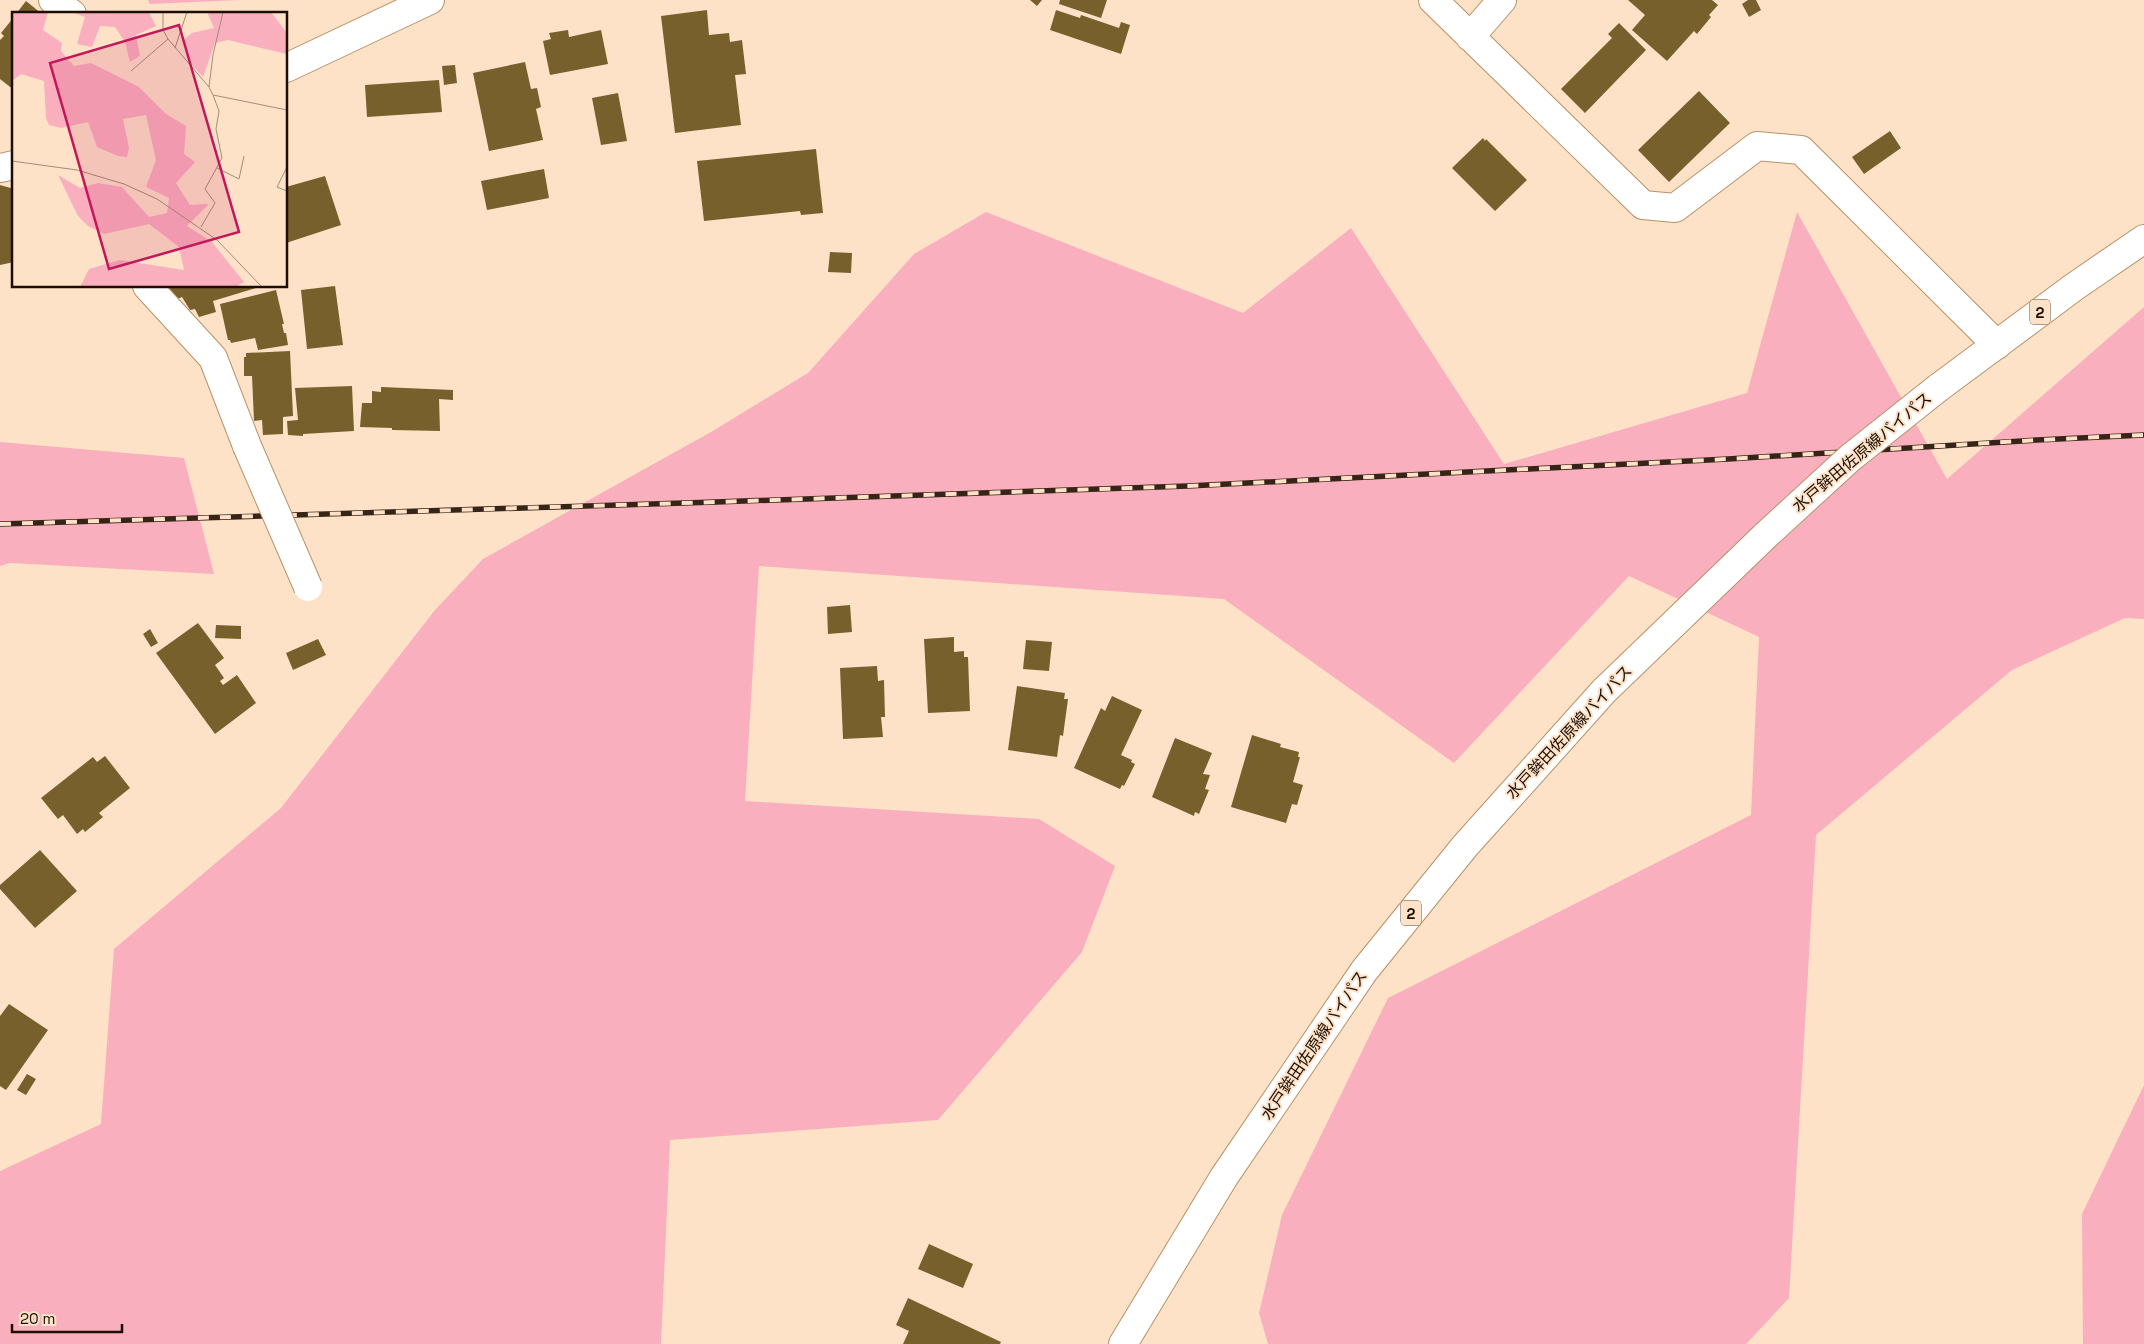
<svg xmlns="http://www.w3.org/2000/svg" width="2144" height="1344" font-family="'Space Grotesk','Noto Sans JP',sans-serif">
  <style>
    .green { fill: #faafbe }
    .building { fill: #77602c }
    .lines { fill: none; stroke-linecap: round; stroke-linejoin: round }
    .minor-casing { stroke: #ba9166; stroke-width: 30 }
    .major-casing { stroke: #ba9166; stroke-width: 30 }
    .minor { stroke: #fff; stroke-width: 28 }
    .major { stroke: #fff; stroke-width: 28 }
    .rail-casing { stroke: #362517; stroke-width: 5.5 }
    .rail { stroke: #fde2c8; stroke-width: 4; stroke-dasharray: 11; stroke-linecap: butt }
    .minor-bridge-casing { stroke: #ba9166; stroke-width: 30; stroke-linecap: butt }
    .major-bridge-casing { stroke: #ba9166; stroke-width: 30; stroke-linecap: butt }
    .minor-bridge { stroke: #fff; stroke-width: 28 }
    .major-bridge { stroke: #fff; stroke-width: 28 }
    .labels { text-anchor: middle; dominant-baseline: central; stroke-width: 4; stroke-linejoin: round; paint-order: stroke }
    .shield { fill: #fde2c8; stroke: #604d3c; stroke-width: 1 }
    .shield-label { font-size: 15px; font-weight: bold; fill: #1c0d00 }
    .street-label { font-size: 16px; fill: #1c0d00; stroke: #fde2c8 }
    .inset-road { fill: none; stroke: #a38d78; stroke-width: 1 }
    .view { fill: #c2185b; fill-opacity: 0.15; stroke: #c2185b; stroke-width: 2.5 }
    .inset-edge { fill: none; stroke: #1c0d00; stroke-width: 2.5 }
  </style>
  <rect width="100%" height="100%" fill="#fde2c8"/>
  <path class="green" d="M148 0H239L150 4Z
    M986 212 1243 313 1351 228 1504 464 1747 393 1797 212 1947 479 2144 307V619L2125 618 2012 670 1816 835 1789 1298 1746 1344H1268L1259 1313 1282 1215 1388 998 1751 815 1759 637 1629 576 1454 763 1224 599 759 566 745 801 1039 819 1115 866 1082 952 938 1120 670 1140 661 1344H0V1171L101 1124 114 949 281 808 435 610 483 559 711 432 808 373 914 254Z
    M0 442 184 458 214 574 10 563 0 566Z
    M2144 1085V1344H2083L2082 1214Z"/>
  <path class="building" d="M1030 0H1042L1037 6Z
    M1060 0H1107L1101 18 1059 4Z
    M1628 0H1712L1718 5 1709 15 1711 17 1697 34 1694 31 1667 61 1632 30 1645 15Z
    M1748 0H1756L1761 10 1749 17 1742 4Z
    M26 1 42 14H16Z
    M707 10 709 35 729 33 730 42 742 40 746 74 735 75 741 125 675 133 661 16Z
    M1056 10 1080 18 1081 15 1119 28 1121 22 1130 25 1121 54 1050 30Z
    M14 17V90L0 79V40L4 36 1 33Z
    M1619 23 1646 50 1585 113 1561 89 1612 38 1608 34Z
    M568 30 569 37 601 30 608 64 550 75 543 41 551 39 549 33Z
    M525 62 531 89 537 88 541 107 536 109 543 140 489 151 473 73Z
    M455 65 457 83 444 85 442 66Z
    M439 80 442 112 367 117 365 85Z
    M1699 91 1730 123 1669 182 1638 150Z
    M618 93 627 141 601 145 592 98Z
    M1890 131 1901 148 1864 174 1852 157Z
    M1483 138 1485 141 1486 139 1527 180 1495 211 1452 168Z
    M816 149 823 213 801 215 800 211 704 221 697 161Z
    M544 169 549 198 487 210 481 181Z
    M325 176 341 225 286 243V187Z
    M0 185 14 189V262L0 265Z
    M830 252 852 253 851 273 828 272Z
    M167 286H259V287L213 301 216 312 199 317 195 309 190 310 182 297 175 300Z
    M335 286 343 345 307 349 301 290Z
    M276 290 284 324H282L284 333H286L288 345 258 350 255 338 231 343 230 340H228L220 304Z
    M290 351 293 416 283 417V434L263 435 262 420 254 421 252 376H244V357H246V353Z
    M352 386 354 431 303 434V436L288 435 287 421 298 420 295 388Z
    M381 387 453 390V400L439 399 440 431 392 430V428L360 427 362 403H372V391L381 392Z
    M850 605 852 632 828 634 827 607Z
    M198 623 224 658 215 665 224 678 220 681 223 685 237 675 256 703 215 734 156 653Z
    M216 625 241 626V639L215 638Z
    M150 629 158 643 151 647 143 634Z
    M954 637V652L964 651V657H968L970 711 928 713 924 639Z
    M318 639 326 655 293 670 286 653Z
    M1026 640 1052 642 1049 671 1023 669Z
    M877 666 878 681 884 680 885 717H881L883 737 843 739 840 668Z
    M1017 686 1065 693 1064 699H1068L1063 736 1060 735 1057 757 1008 750Z
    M1112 696 1142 710 1121 755 1132 760 1131 762 1135 764 1124 786 1122 785 1120 789 1074 768 1101 708 1105 711Z
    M1252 735 1281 744 1280 747 1299 752 1298 757H1300L1293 782 1303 785 1297 805 1292 804 1286 823 1231 807Z
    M1175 738 1212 753 1203 774 1210 775 1205 789 1209 790 1199 814 1195 812 1194 816 1152 797Z
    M105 756 130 788 99 813 103 817 85 832 83 829 77 834 63 815 58 819 41 798 93 757 97 762Z
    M40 850 77 891 35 928 0 889V885Z
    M9 1004 48 1030 6 1090 0 1086V1016Z
    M27 1074 36 1079 26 1095 17 1090Z
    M929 1244 973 1264 963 1288 918 1269Z
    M908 1298 1001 1342 1000 1344H903L909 1331 896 1325Z"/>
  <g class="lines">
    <defs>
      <path id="minor" d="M53 0 72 14
        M1433 0 1643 205 1675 208 1757 146 1801 150 1997 345
        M1470 37 1502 0
        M286 68 430 0
        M0 168 14 165
        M147 286 213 358 247 446"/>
      <path id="major" d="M1938 388 2074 287 2144 239
        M1123 1344 1224 1177 1364 971 1465 846 1604 691 1766 535"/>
    </defs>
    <use href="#minor" class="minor-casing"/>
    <use href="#major" class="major-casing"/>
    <use href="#minor" class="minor"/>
    <use href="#major" class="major"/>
    <defs>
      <path id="rail" d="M0 524 716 502 1188 486 1728 459 2037 440 2144 435"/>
    </defs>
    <use href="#rail" class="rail-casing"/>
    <use href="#rail" class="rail"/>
    <defs>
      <path id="minor-bridge" d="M247 446 308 587"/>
      <path id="major-bridge" d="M1766 535 1850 458 1938 388"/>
    </defs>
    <use href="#minor-bridge" class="minor-bridge-casing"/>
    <use href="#major-bridge" class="major-bridge-casing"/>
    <use href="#minor-bridge" class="minor-bridge"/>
    <use href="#major-bridge" class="major-bridge"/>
  </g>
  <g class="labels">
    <g class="shield">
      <rect x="2030" y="299.5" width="20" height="25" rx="4"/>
      <rect x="1401" y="900.5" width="20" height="25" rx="4"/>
    </g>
    <g class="shield-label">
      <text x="2040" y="312">2</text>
      <text x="1411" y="913">2</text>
    </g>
    <g class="street-label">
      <text transform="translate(1862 452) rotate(-40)">水戸鉾田佐原線バイパス</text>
      <text transform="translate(1569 732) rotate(-47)">水戸鉾田佐原線バイパス</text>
      <text transform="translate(1314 1045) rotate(-56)">水戸鉾田佐原線バイパス</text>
    </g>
  </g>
  <g transform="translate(12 12)">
    <rect width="275" height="275" fill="#fde2c8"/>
    <path d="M0 0H36L31 18 50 31 49 39 62 54 79 51 127 75 154 102 174 114 172 142 183 150 164 171 178 193 197 192 175 214 200 230 232 270 224 275H68L77 257 108 248 172 258 167 235 137 212 92 222 76 214 66 204 46 163 68 176 86 171 110 175 137 205 155 201 157 186 134 175 144 148 134 103 111 107 117 136 115 145 106 144 85 135 76 110 49 116 37 113 34 106 32 69 9 62 0 69ZM60 0H137L144 14 124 23 128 44 118 50 113 30 103 15 88 14 80 35 65 32 73 5ZM195 0H259L275 21V42L216 28 203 31 191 65 180 53 171 28 180 21 202 16Z" fill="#faafbe"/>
    <path class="inset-road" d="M151 0V18L156 27 197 75M211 0 201 43 197 75 201 83 275 98M163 36 175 0M119 59 156 27M0 149 65 158 112 172 145 187 205 228 250 275M275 155 265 175 275 179M205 156 227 167 232 144M189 215 203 191 193 177 210 146 204 117 207 99 201 83"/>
    <path class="view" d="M167 13 227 220 97 257 38 51Z"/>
    <rect width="275" height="275" class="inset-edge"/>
  </g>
  <path d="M12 1324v8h110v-8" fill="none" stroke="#1c0d00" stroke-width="2.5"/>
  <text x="20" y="1324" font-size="15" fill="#1c0d00" stroke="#fde2c8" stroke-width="4" paint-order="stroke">20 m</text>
</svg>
